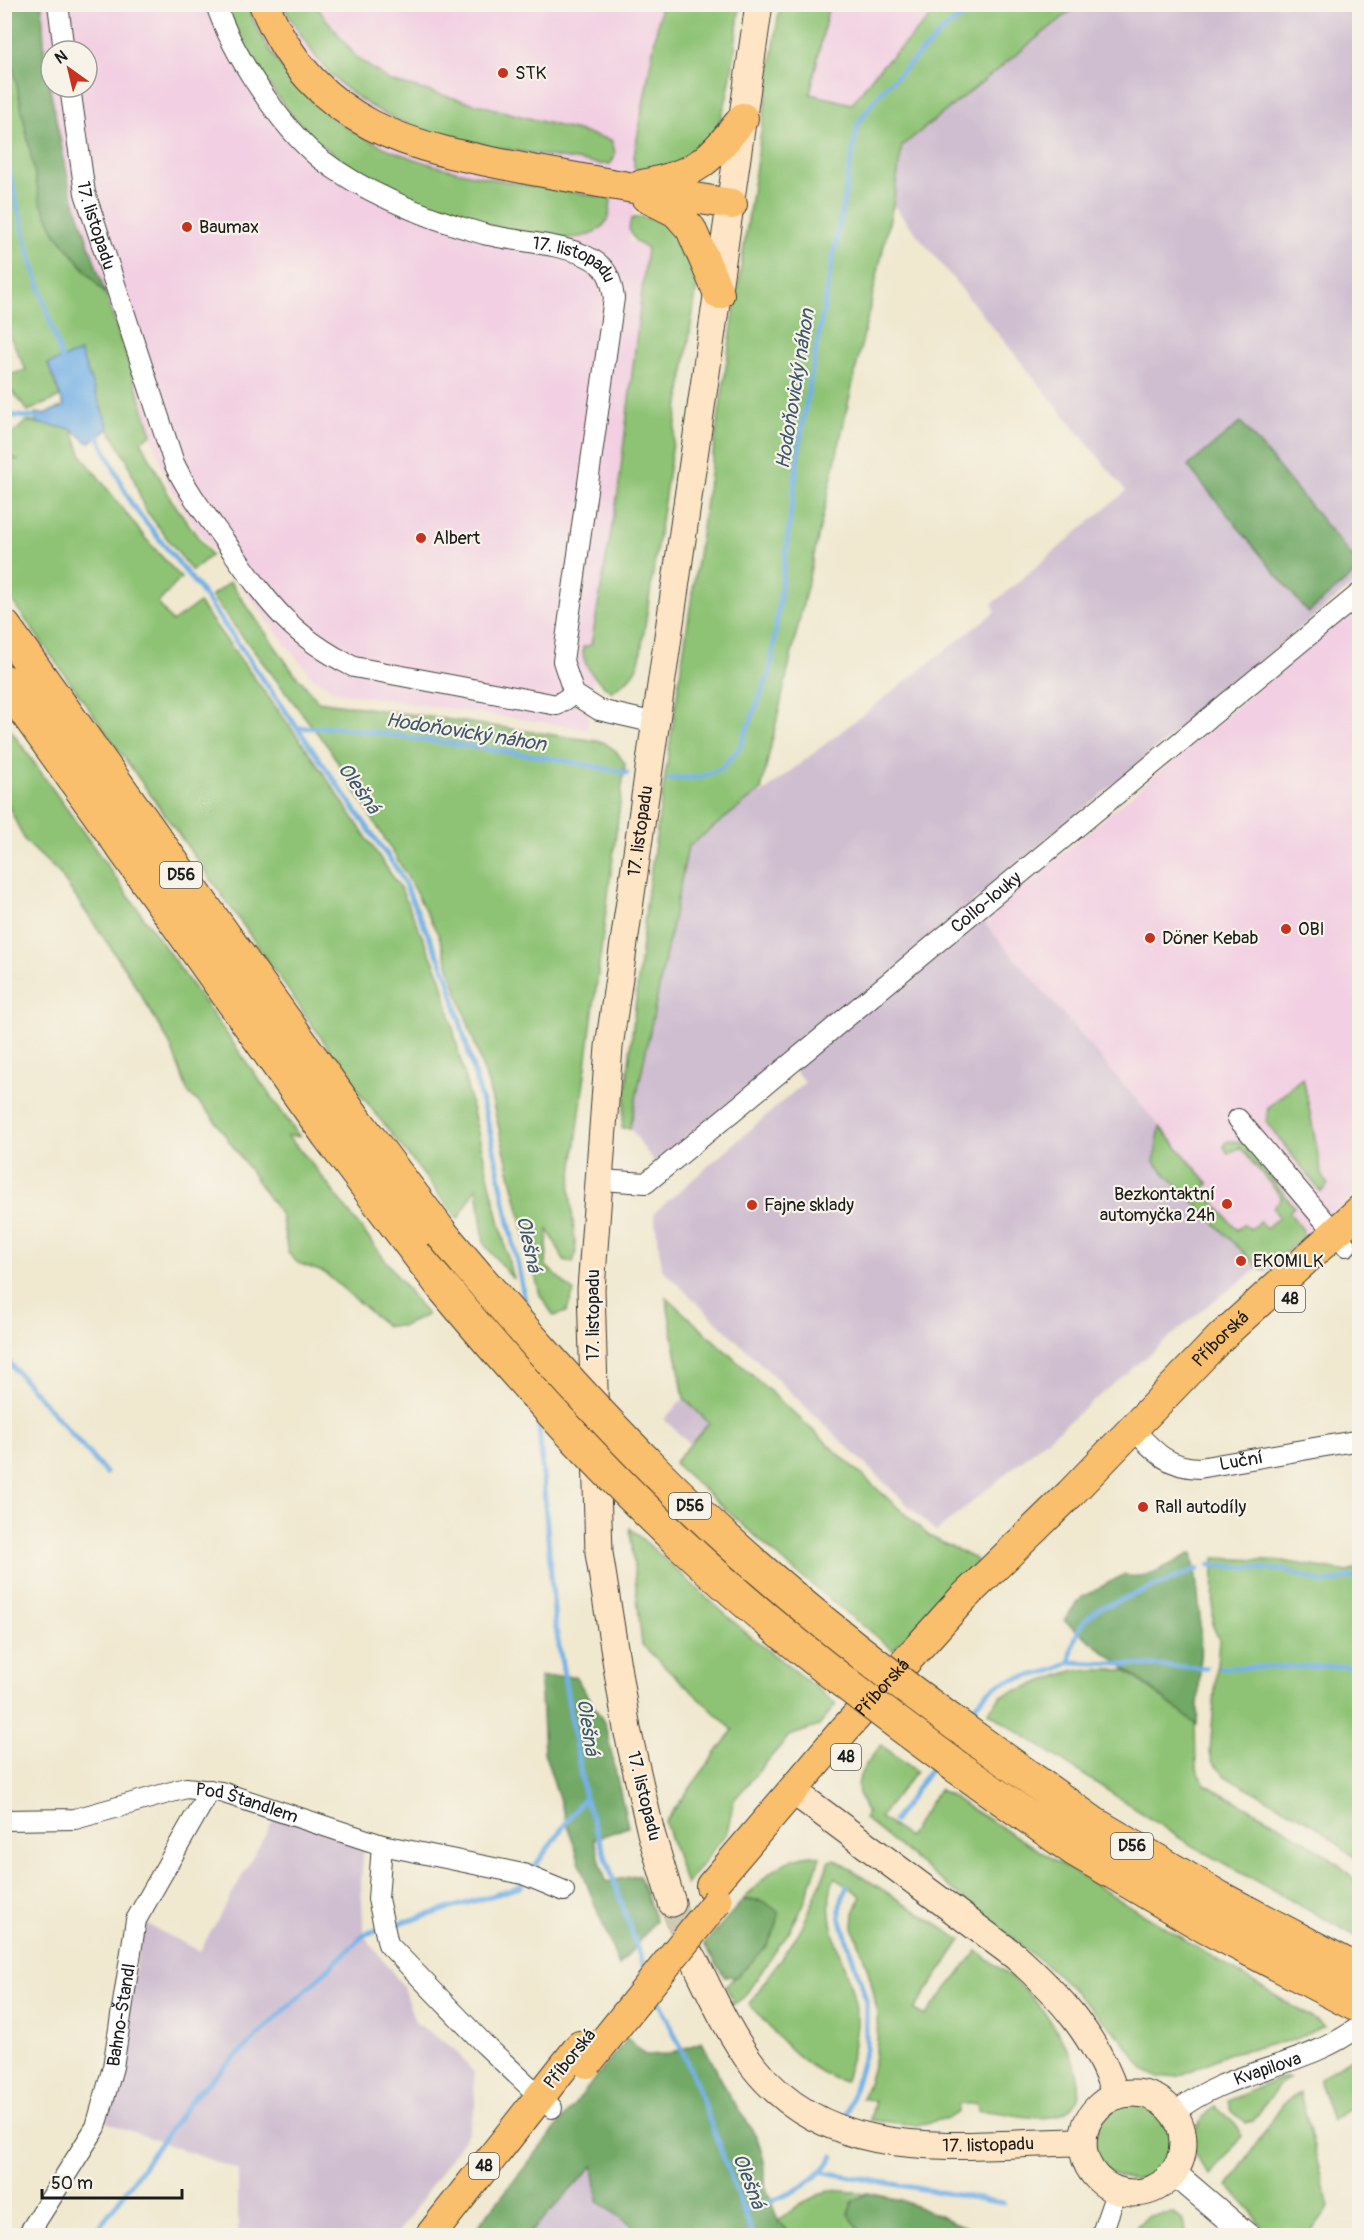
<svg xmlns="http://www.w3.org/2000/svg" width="1364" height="2240" font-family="Pangolin,sans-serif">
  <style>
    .built { fill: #f2cfe2; fill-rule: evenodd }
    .industrial { fill: #cfbdd0 }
    .green { fill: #8ec375; stroke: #557048; stroke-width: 1.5 }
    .forest { fill: #72a966; stroke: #476241; stroke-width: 1.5 }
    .water { fill: #74b1e6; stroke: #486681; stroke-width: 1.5 }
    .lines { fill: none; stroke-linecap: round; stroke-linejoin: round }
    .stream { stroke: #74b1e6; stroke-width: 5 }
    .secondary-tunnel { stroke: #d0c9b4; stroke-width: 27; stroke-dasharray: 27 14; stroke-linecap: butt }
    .minor-casing { stroke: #3c3b37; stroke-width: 22 }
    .tertiary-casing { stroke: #3c3b37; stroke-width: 26 }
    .secondary-casing { stroke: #3c3b37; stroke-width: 29 }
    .primary-casing { stroke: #3c3b37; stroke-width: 32 }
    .motorway-casing { stroke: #3c3b37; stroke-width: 35 }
    .minor { stroke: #fff; stroke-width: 20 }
    .tertiary { stroke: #fff; stroke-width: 24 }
    .secondary { stroke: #fde5c5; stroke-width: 27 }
    .primary { stroke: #f9bf6d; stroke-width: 30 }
    .motorway { stroke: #f9bf6d; stroke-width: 33 }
    .primary-bridge-casing { stroke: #3c3b37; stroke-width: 32; stroke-linecap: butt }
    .motorway-bridge-casing { stroke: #3c3b37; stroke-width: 35; stroke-linecap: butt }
    .primary-bridge { stroke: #f9bf6d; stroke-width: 30 }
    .motorway-bridge { stroke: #f9bf6d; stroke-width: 33 }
    .poi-dot { fill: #c8321e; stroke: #f7f3e8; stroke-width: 2 }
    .labels { text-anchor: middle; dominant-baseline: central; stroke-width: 4.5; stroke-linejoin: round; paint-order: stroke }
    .shield { fill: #f7f3e8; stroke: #5e5c59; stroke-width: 1.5 }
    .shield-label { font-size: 16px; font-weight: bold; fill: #1c1c1c }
    .poi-label { font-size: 18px; fill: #1c1c1c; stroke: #f7f3e8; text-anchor: start }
    .street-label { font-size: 18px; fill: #1c1c1c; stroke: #f7f3e8 }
    .water-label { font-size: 20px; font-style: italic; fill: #3f586d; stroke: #f7f3e8 }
  </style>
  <rect width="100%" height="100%" fill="#f7f3e8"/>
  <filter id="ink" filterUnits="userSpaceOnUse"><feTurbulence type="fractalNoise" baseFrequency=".0167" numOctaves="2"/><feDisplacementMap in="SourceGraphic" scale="12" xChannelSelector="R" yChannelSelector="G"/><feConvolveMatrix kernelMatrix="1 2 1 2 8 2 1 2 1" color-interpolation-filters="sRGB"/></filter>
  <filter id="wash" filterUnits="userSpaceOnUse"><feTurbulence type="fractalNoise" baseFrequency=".008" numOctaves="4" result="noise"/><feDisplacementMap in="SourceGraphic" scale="24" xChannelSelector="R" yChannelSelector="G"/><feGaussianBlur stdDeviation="1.35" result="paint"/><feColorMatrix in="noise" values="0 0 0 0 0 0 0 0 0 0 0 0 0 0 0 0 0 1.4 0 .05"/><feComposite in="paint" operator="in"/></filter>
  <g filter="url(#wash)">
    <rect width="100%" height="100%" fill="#f0e8cf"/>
    <path class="built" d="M42 5H671L629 241 647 248 587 729 336 692 310 675 194 525 167 482 70 188 45 64ZM51 51H87V87H51Z
      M829 5H949L930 18 876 72 852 104 810 95Z
      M1359 604V1191L1266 1274 1242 1250 983 920Z"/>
    <path class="industrial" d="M1078 5H1359V579L969 905 1160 1127 1154 1162 1259 1268 1212 1302 936 1532 662 1269 654 1213 805 1082 785 1060 654 1162 630 1128 688 847 761 790V794L996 611 992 604 1126 491 893 205 903 146Z
      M684 1398 709 1423 689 1444 664 1419Z
      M276 1816 364 1846 361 1883 364 1935 402 1985 415 2022 455 2050 474 2073 475 2106 468 2133 397 2235H238V2170L106 2122 144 1923 200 1951Z
      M593 2165 598 2201 644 2235 528 2236Z"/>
    <path class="green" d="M224 5H247C313 166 462 174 611 198 610 211 610 222 598 230 563 257 430 208 393 190 366 177 334 157 313 137 274 100 246 52 224 5Z
      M283 5H315L356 57 390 81 611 140C615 149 617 156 610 164H599C510 148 389 143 326 69 309 50 296 27 283 5Z
      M661 5H740C734 44 732 136 693 157 678 165 655 167 639 171L634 167V156Z
      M780 5H829L810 94 852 104 876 72 930 18 949 5H1078L902 146 893 205 761 790 688 847 630 1128H622L647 897Z
      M4 15 13 66 82 264 106 295 152 434 141 441 172 501 211 555 192 571 144 508 128 462 109 429 80 353 48 364 60 397 28 411 13 392H9L8 406H5V376L26 370 5 326V289H9L4 267Z
      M638 217C675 218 692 253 697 286L640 658C636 674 626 683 611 691 596 680 581 666 583 647L591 645 618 492 647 248 636 242 629 229 631 219Z
      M27 421 72 429 82 456 146 539 181 578 158 603 172 622 199 603 311 755 401 889 441 978 513 1279 484 1244 477 1187 458 1219 361 1095 220 892 5 591 4 458 19 460 5 455V440Z
      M230 582 291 669 318 701 603 742 616 751 625 764 570 1190 576 1253 573 1263 564 1260 548 1229 546 1266 574 1292 566 1312 554 1316 540 1295 488 1084 439 936 402 867 329 748 211 596Z
      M5 722 299 1136H287L310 1161 427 1315 403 1326H386L325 1273 298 1263 288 1253 281 1215 211 1115 188 1092 170 1044 126 970 59 873 25 841 5 799Z
      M1303 1077 1322 1175 1328 1185 1321 1192 1266 1122 1268 1108Z
      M1160 1127 1209 1184 1203 1189 1237 1230 1244 1224 1250 1229 1260 1222 1266 1228 1279 1217 1273 1208 1282 1198 1240 1147 1228 1154 1224 1146 1228 1141 1243 1142 1294 1207 1289 1212 1303 1230V1237L1266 1269 1259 1268 1154 1162Z
      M666 1297 929 1536 975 1559 977 1562 893 1650 791 1568 674 1463 709 1423 684 1398Z
      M630 1528 745 1632 836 1704 819 1726 789 1736 734 1800 727 1832 686 1885 665 1822 733 1730 642 1645Z
      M1214 1558 1282 1561 1348 1572 1359 1568V1861L1311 1822 1225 1776 1212 1761 1210 1752 1219 1640 1213 1626Z
      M1075 1670H1125L1195 1723 1196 1767 1205 1784C1243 1806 1337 1852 1359 1886V1938L1189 1844 988 1712 1001 1696Z
      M881 1745 916 1771 880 1817 908 1837 939 1789 1325 2026 1293 2040 1230 2053 1179 2076 1159 2078 1145 2071 1121 2038 1059 1976 864 1818 867 1813C849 1783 861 1770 881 1745Z
      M812 1855 820 1857 803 1906 790 1930 744 1997 734 2004 726 1986 768 1942 759 1900H743C763 1879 781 1857 812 1855Z
      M835 1859 961 1940 914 2010 925 2016 977 1951C994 1964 1012 1977 1027 1992 1047 2013 1107 2092 1064 2113 1038 2125 1005 2110 978 2111L977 2103 958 2105V2112L948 2118 917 2125 870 2120 875 2101 862 2098C890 2034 876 1989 853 1927L854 1913 861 1896 835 1877C814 1923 858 1978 857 2023 856 2042 849 2063 845 2082 802 2070 777 2035 749 2004L802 1928 830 1860Z
      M1359 2053V2101L1332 2121 1319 2078Z
      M1281 2078H1289L1279 2085 1253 2121 1245 2123 1231 2111 1228 2101Z
      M1300 2093 1329 2207 1309 2235H1267L1252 2212 1228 2186 1284 2103Z
      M1095 2141a38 38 0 1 1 76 0a38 38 0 1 1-76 0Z
      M1215 2106 1238 2127 1242 2136 1210 2175C1185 2150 1190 2128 1215 2106Z
      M829 2190 868 2193 853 2201 848 2214 864 2235H791L778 2221 800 2204Z
      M1174 2213 1183 2221 1186 2235H1135L1138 2226 1148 2216Z"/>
    <path class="forest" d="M4 5H42L45 64 70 188 106 295 56 234 40 201 13 66Z
      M1241 422 1359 565V570L1308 613 1188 466Z
      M1192 1553C1204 1616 1201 1661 1197 1725L1064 1620 1082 1597 1123 1575C1147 1582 1170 1563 1192 1553Z
      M575 1676 605 1724 628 1827 594 1839 606 1882 639 1875 656 1920 619 1966 585 1879 544 1752 540 1677Z
      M743 1900C758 1900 766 1901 778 1912 780 1937 754 1961 736 1977L724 1976 704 1944Z
      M627 2038 645 2055 669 2054 702 2042 731 2098 757 2137 765 2164V2185L778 2221 791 2235H644L598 2201 593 2166 528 2235H471Z
      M868 2193 901 2200 985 2235H864L848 2214 853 2201Z"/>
    <path class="water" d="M80 352 109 429 89 443 72 429 36 423 35 413 44 414 64 406 48 364Z"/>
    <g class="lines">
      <path class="stream" d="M4 151 28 248 64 366
        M4 415 42 418
        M96 432 132 505 198 587 399 872 448 977 490 1131 528 1315
        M299 728 337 727 556 759 627 773
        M669 779 701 777 722 768 739 749 770 672 803 420 858 123 879 94 947 27 983 4
        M4 1357 106 1473
        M538 1417 555 1623 585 1798 646 1973
        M1210 1565 1283 1570 1325 1583 1360 1576
        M1070 1662 1206 1668
        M1221 1668 1360 1666
        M965 1720C975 1705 986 1690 1002 1683 1025 1674 1050 1676 1070 1662 1073 1639 1079 1622 1098 1609L1198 1569
        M894 1821 934 1764
        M530 1873 584 1798
        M655 1992 692 2073 753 2236
        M847 2114 866 2049V2000L840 1918V1905L847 1886
        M824 2172 1003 2203
        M743 2211C777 2200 814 2188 833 2156
        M93 2236 195 2095 365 1934 520 1887 524 1880"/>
    </g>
  </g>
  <g filter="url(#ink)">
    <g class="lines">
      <path class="secondary-tunnel" d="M672 1903 693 1958"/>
      <defs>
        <g id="minor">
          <path d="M58 4 64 51"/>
          <path id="s1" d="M216 4C231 52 280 126 319 158 366 194 427 218 484 234 512 241 562 244 586 256 607 266 611 277 614 298L563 661 574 694 599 710 656 723"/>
          <path id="s2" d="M70 87 85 193 174 463C187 491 206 515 224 540 266 599 287 634 354 667L557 705 574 694"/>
          <path d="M1238 1119 1346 1246"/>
          <path id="s3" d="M601 1180 646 1183 1360 593"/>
          <path id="s4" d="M1133 1429C1154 1451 1167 1467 1199 1468L1360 1440"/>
          <path id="s5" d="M4 1820 75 1819 186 1788 221 1792 382 1845 523 1874 564 1891"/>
          <path d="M382 1845 378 1899 388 1944 483 2043 552 2108"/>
          <path id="s6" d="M1174 2113C1229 2068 1304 2069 1360 2026"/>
          <path id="s7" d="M27 2236 96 2127 113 2067 136 1920 210 1790"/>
          <path d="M1101 2236 1117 2190"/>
        </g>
        <path id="tertiary" d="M1174 2173 1248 2236"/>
        <g id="secondary">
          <path d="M792 1790 1015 1956C1060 1996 1097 2037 1116 2096"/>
          <path id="s8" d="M672 1903 651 1833 627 1729 599 1553 591 1289 609 1047 759 4"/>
          <path id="s9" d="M694 1959C712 1996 729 2034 754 2067 835 2170 969 2142 1083 2142"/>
          <circle cx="1133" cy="2143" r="50"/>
        </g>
        <g id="primary">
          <path d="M264 4C318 133 417 148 538 171 603 183 667 194 732 204"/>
          <path d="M642 185C698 174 709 161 743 118"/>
          <path d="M646 197 676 212 691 229 719 294"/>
          <path id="s10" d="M711 1886 844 1730 962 1599 1070 1494 1221 1337 1360 1210"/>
          <path d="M430 2236 580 2046"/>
        </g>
        <path id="motorway" d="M4 626 358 1123 441 1233
          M4 681 328 1135 443 1287
          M976 1739 1093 1823 1220 1898 1360 1972
          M957 1767 1075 1850 1206 1927 1360 2007"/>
      </defs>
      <use href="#minor" class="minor-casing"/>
      <use href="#tertiary" class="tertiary-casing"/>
      <use href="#secondary" class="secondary-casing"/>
      <use href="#primary" class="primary-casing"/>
      <use href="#motorway" class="motorway-casing"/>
      <use href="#minor" class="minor"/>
      <use href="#tertiary" class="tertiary"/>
      <use href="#secondary" class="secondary"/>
      <use href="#primary" class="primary"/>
      <use href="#motorway" class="motorway"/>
      <defs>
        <path id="primary-bridge" d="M587 2063 717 1901"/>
        <path id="motorway-bridge" d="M441 1233C509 1314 578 1394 653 1469 752 1569 862 1657 976 1739
          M443 1287C521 1381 602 1471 691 1553 775 1631 865 1700 957 1767"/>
      </defs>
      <use href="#primary-bridge" class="primary-bridge-casing"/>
      <use href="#motorway-bridge" class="motorway-bridge-casing"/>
      <use href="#primary-bridge" class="primary-bridge"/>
      <use href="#motorway-bridge" class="motorway-bridge"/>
    </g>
  </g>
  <g class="poi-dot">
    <circle cx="503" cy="73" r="6"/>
    <circle cx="187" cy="227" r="6"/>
    <circle cx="421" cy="538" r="6"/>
    <circle cx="1286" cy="929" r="6"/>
    <circle cx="1150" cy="938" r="6"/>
    <circle cx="1227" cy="1204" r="6"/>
    <circle cx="752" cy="1205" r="6"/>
    <circle cx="1241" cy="1261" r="6"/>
    <circle cx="1143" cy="1507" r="6"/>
  </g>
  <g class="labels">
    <g class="shield">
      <rect x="160" y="862" width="42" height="26" rx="4.5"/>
      <rect x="1275" y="1286" width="30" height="26" rx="4.5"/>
      <rect x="669" y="1493" width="42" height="26" rx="4.5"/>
      <rect x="831" y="1744" width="30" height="26" rx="4.5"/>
      <rect x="1111" y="1833" width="42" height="26" rx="4.5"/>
      <rect x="469" y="2153" width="30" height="26" rx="4.5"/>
    </g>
    <g class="shield-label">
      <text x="181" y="875">D56</text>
      <text x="1290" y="1299">48</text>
      <text x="690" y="1506">D56</text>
      <text x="846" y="1757">48</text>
      <text x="1132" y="1846">D56</text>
      <text x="484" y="2166">48</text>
    </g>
    <g class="poi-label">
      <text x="515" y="73">STK</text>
      <text x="199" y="227">Baumax</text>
      <text x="433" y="538">Albert</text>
      <text x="1298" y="929">OBI</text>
      <text x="1162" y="938">Döner Kebab</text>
      <text x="1215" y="1194" text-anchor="end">Bezkontaktní<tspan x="1215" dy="21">automyčka 24h</tspan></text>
      <text x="764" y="1205">Fajne sklady</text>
      <text x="1253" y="1261">EKOMILK</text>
      <text x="1155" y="1507">Rall autodíly</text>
    </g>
    <g class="street-label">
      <text stroke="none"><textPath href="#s2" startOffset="141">17. listopadu</textPath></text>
      <text stroke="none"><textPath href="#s1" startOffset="465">17. listopadu</textPath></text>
      <text stroke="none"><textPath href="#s8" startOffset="1083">17. listopadu</textPath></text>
      <text stroke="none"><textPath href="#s3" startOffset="486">Collo-louky</textPath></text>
      <text transform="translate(593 1315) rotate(-90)">17. listopadu</text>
      <text stroke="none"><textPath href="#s10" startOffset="748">Příborská</textPath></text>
      <text stroke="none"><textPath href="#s4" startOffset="122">Luční</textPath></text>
      <text stroke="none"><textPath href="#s10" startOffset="262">Příborská</textPath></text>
      <text transform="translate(644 1796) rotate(76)">17. listopadu</text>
      <text stroke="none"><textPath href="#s5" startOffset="249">Pod Štandlem</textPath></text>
      <text stroke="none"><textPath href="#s7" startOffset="244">Bahno-Štandl</textPath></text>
      <text transform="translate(570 2059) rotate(-51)">Příborská</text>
      <text stroke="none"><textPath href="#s6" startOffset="104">Kvapilova</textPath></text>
      <text stroke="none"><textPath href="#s9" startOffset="381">17. listopadu</textPath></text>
    </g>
    <g class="water-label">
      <text transform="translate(795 389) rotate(-81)">Hodoňovický náhon</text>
      <text transform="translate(466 732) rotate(9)">Hodoňovický náhon</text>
      <text transform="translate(359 788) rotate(55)">Olešná</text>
      <text transform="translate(529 1244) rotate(78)">Olešná</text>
      <text transform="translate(588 1727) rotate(81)">Olešná</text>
      <text transform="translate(749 2181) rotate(69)">Olešná</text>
    </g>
  </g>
  <rect width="1364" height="2240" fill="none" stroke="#f7f3e8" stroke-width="24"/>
  <g transform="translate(69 69) rotate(326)"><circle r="28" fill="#f7f3e8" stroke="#9f9d96" stroke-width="1.5"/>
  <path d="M0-4.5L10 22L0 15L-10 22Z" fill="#c8321e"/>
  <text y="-9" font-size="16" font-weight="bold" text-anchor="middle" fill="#1c1c1c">N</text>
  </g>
  <path d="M42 2189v9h140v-9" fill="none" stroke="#1c1c1c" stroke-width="3"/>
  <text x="51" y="2189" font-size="18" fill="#1c1c1c" stroke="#f7f3e8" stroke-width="4.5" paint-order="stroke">50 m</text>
</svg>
